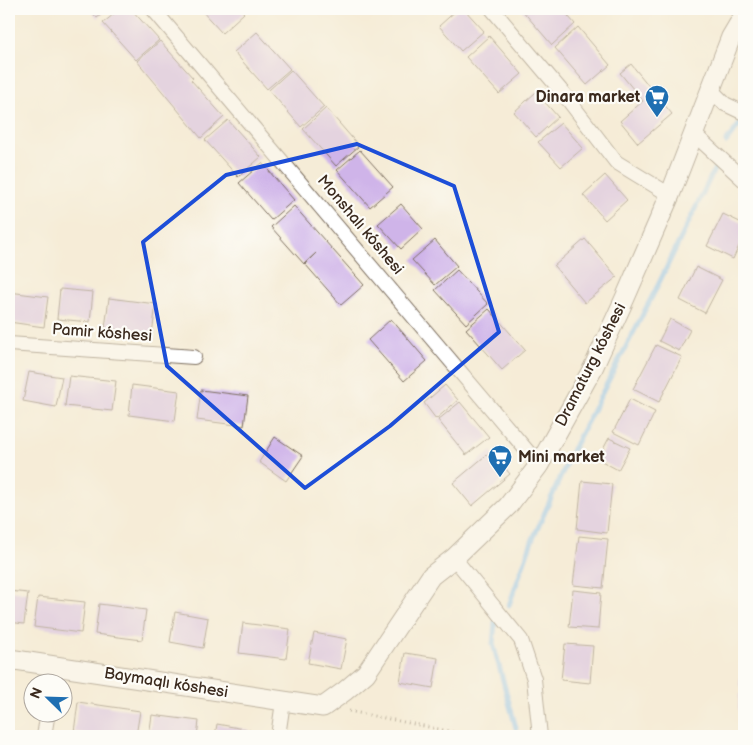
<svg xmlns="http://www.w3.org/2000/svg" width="753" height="745" font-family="'Balsamiq Sans',sans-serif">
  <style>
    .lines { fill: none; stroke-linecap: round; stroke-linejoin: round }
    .stream { stroke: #7ebdf2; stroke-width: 5 }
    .building { fill: #cfb4e9 }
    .street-casing { stroke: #7c6e5f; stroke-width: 16 }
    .secondary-casing { stroke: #7c6e5f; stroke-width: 21 }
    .path { stroke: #7c6e5f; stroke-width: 3; stroke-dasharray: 1 4; stroke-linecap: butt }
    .street { stroke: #fff; stroke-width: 14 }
    .secondary { stroke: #fff; stroke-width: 19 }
    .marked { fill: none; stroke: #1d4ed8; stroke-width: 4; stroke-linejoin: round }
    .labels { text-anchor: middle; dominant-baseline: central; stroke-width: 4.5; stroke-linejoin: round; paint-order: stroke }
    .poi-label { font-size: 16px; font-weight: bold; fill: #3b2a1e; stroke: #fdfcf7; text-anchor: end }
    .street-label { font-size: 16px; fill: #3b2a1e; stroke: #fdfcf7 }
  </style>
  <rect width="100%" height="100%" fill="#fdfcf7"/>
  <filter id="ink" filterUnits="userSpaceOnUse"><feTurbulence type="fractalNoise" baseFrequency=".02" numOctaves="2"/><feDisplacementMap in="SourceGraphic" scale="10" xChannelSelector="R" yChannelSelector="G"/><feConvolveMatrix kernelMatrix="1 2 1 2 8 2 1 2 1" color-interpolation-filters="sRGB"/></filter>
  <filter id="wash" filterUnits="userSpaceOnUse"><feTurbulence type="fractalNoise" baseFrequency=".0096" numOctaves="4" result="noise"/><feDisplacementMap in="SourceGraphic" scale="20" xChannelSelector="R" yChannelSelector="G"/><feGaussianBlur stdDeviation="1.12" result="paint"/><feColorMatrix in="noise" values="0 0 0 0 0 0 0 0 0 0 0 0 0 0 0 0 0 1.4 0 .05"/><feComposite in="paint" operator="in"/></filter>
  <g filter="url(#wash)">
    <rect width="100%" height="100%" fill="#f5ecd7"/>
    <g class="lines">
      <path class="stream" d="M726 142 742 121
        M509 605 532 541 573 449 657 287 715 168
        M495 622 493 644 516 728"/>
    </g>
    <g id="blocks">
      <path class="building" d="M89 9H108L97 18Z
        M120 9H131L159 40 136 60 103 23Z
        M200 9H240L244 13 222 33Z
        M458 9H464L484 31 461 51 439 26Z
        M521 9H562L575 24 552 45Z
        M578 27 610 65 587 85 555 48Z
        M257 32 290 69 267 89 234 52Z
        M489 36 522 74 499 94 466 57Z
        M160 41 193 78 191 80 224 117 201 138 137 61Z
        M631 64 672 114 638 143 620 121 643 101 620 73Z
        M291 70 324 107 301 127 269 90Z
        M536 92 558 117 536 137 514 112Z
        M326 108 359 146 336 166 303 129Z
        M228 120 261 157 238 177 205 140Z
        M561 123 583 148 561 167 538 142Z
        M360 150 393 187 370 207 337 170Z
        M262 163 294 200 271 220 239 183Z
        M605 175 627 200 605 220 583 195Z
        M401 204 423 229 401 249 378 224Z
        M294 206 364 285 341 305 305 264 316 253 304 264 271 227Z
        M723 214 744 224V235L733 259 707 246Z
        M585 239 617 277 585 303 554 266Z
        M435 240 457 266 435 285 412 260Z
        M696 267 722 280 705 313 680 300Z
        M457 270 488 304 466 324 435 290Z
        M60 289 93 292 90 322 57 319Z
        M9 292 48 297 44 327 9 322Z
        M109 298 156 304 152 334 105 328Z
        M489 309 525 350 502 370 466 329Z
        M391 319 427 361 404 381 368 340Z
        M670 319 690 330 679 351 659 341Z
        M656 345 682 357 659 402 633 389Z
        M29 372 62 377 56 407 23 401Z
        M69 376 116 381 112 411 65 406Z
        M132 385 179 391 175 421 129 415Z
        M445 385 458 400 436 419 424 403Z
        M201 390 248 396 244 426 197 420Z
        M630 399 655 412 639 445 613 432Z
        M460 402 489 437 466 455 438 420Z
        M275 437 303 456 286 481 259 462Z
        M609 438 630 448 618 470 598 459Z
        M491 451 510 474 472 506 453 483Z
        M582 481 612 484 607 533 577 529Z
        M579 536 608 539 603 588 573 585Z
        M573 590 601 593 598 629 569 627Z
        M9 591 28 593 24 624 9 622Z
        M38 597 85 602 81 633 34 627Z
        M99 604 146 610 142 640 95 634Z
        M175 612 208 618 203 648 170 642Z
        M243 623 290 629 286 659 239 653Z
        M314 633 347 639 341 669 308 663Z
        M565 644 593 646 590 683 561 680Z
        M743 648H744V686H739Z
        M405 653 438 658 433 688 400 682Z
        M739 694H744V713L738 712Z
        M78 702 140 711 136 736H106L74 732Z
        M152 715 199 721 197 736H149Z
        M217 724 250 730 249 736H215Z"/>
    </g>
  </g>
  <g filter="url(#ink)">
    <use href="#blocks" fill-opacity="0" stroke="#7c6e5f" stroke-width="1"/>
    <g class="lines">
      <defs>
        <path id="street" d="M153 9 539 465
          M492 9 563 93 616 162 670 195
          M711 90 725 104 744 113
          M694 134 744 180
          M9 344 194 357
          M454 558 521 640 534 679 540 736
          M53 682 56 666
          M44 736 48 712
          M278 736 283 702"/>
        <path id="secondary" d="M9 659 323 707 345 691 366 673 431 576 454 558 508 506 539 465 593 368 625 298 670 195 731 37 744 15"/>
      </defs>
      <use href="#street" class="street-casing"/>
      <use href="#secondary" class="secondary-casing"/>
      <path class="path" d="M349 711 473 736"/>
      <use href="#street" class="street"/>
      <use href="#secondary" class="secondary"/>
    </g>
  </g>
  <path d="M0 0H753V745H0ZM357 144 454 186 499 332 390 426 305 488 167 366 143 242 226 175Z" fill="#f5ecd7" fill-opacity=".55" fill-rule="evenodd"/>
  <path class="marked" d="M357 144 454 186 499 332 390 426 305 488 167 366 143 242 226 175Z"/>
  <defs>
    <symbol id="supermarket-pin" viewBox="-11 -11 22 30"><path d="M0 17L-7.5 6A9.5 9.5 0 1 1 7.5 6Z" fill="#1f6fb2" stroke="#fdfcf7"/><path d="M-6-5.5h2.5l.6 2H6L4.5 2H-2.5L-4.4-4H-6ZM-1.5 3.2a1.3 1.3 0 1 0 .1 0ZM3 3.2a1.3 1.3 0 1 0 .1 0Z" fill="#fff"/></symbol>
  </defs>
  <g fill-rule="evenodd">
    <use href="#supermarket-pin" x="643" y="83" width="28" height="38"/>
    <use href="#supermarket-pin" x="486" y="443" width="28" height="38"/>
  </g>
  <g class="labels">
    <g class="poi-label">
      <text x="640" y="97">Dinara market</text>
      <text x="518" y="457" text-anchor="start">Mini market</text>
    </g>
    <g class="street-label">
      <text transform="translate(360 225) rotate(50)">Monshalı kóshesi</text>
      <text transform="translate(102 333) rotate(4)">Pamir kóshesi</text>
      <text transform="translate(591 365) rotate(-63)">Dramaturg kóshesi</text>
      <text transform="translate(166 683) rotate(9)">Baymaqlı kóshesi</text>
    </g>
  </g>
  <rect width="753" height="745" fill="none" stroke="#fdfcf7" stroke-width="30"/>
  <g transform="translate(48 698) rotate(293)"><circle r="24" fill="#fdfcf7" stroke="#afa8a0"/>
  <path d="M0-4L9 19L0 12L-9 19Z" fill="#1f6fb2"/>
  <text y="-8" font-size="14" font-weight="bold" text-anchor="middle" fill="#3b2a1e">N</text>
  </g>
</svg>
